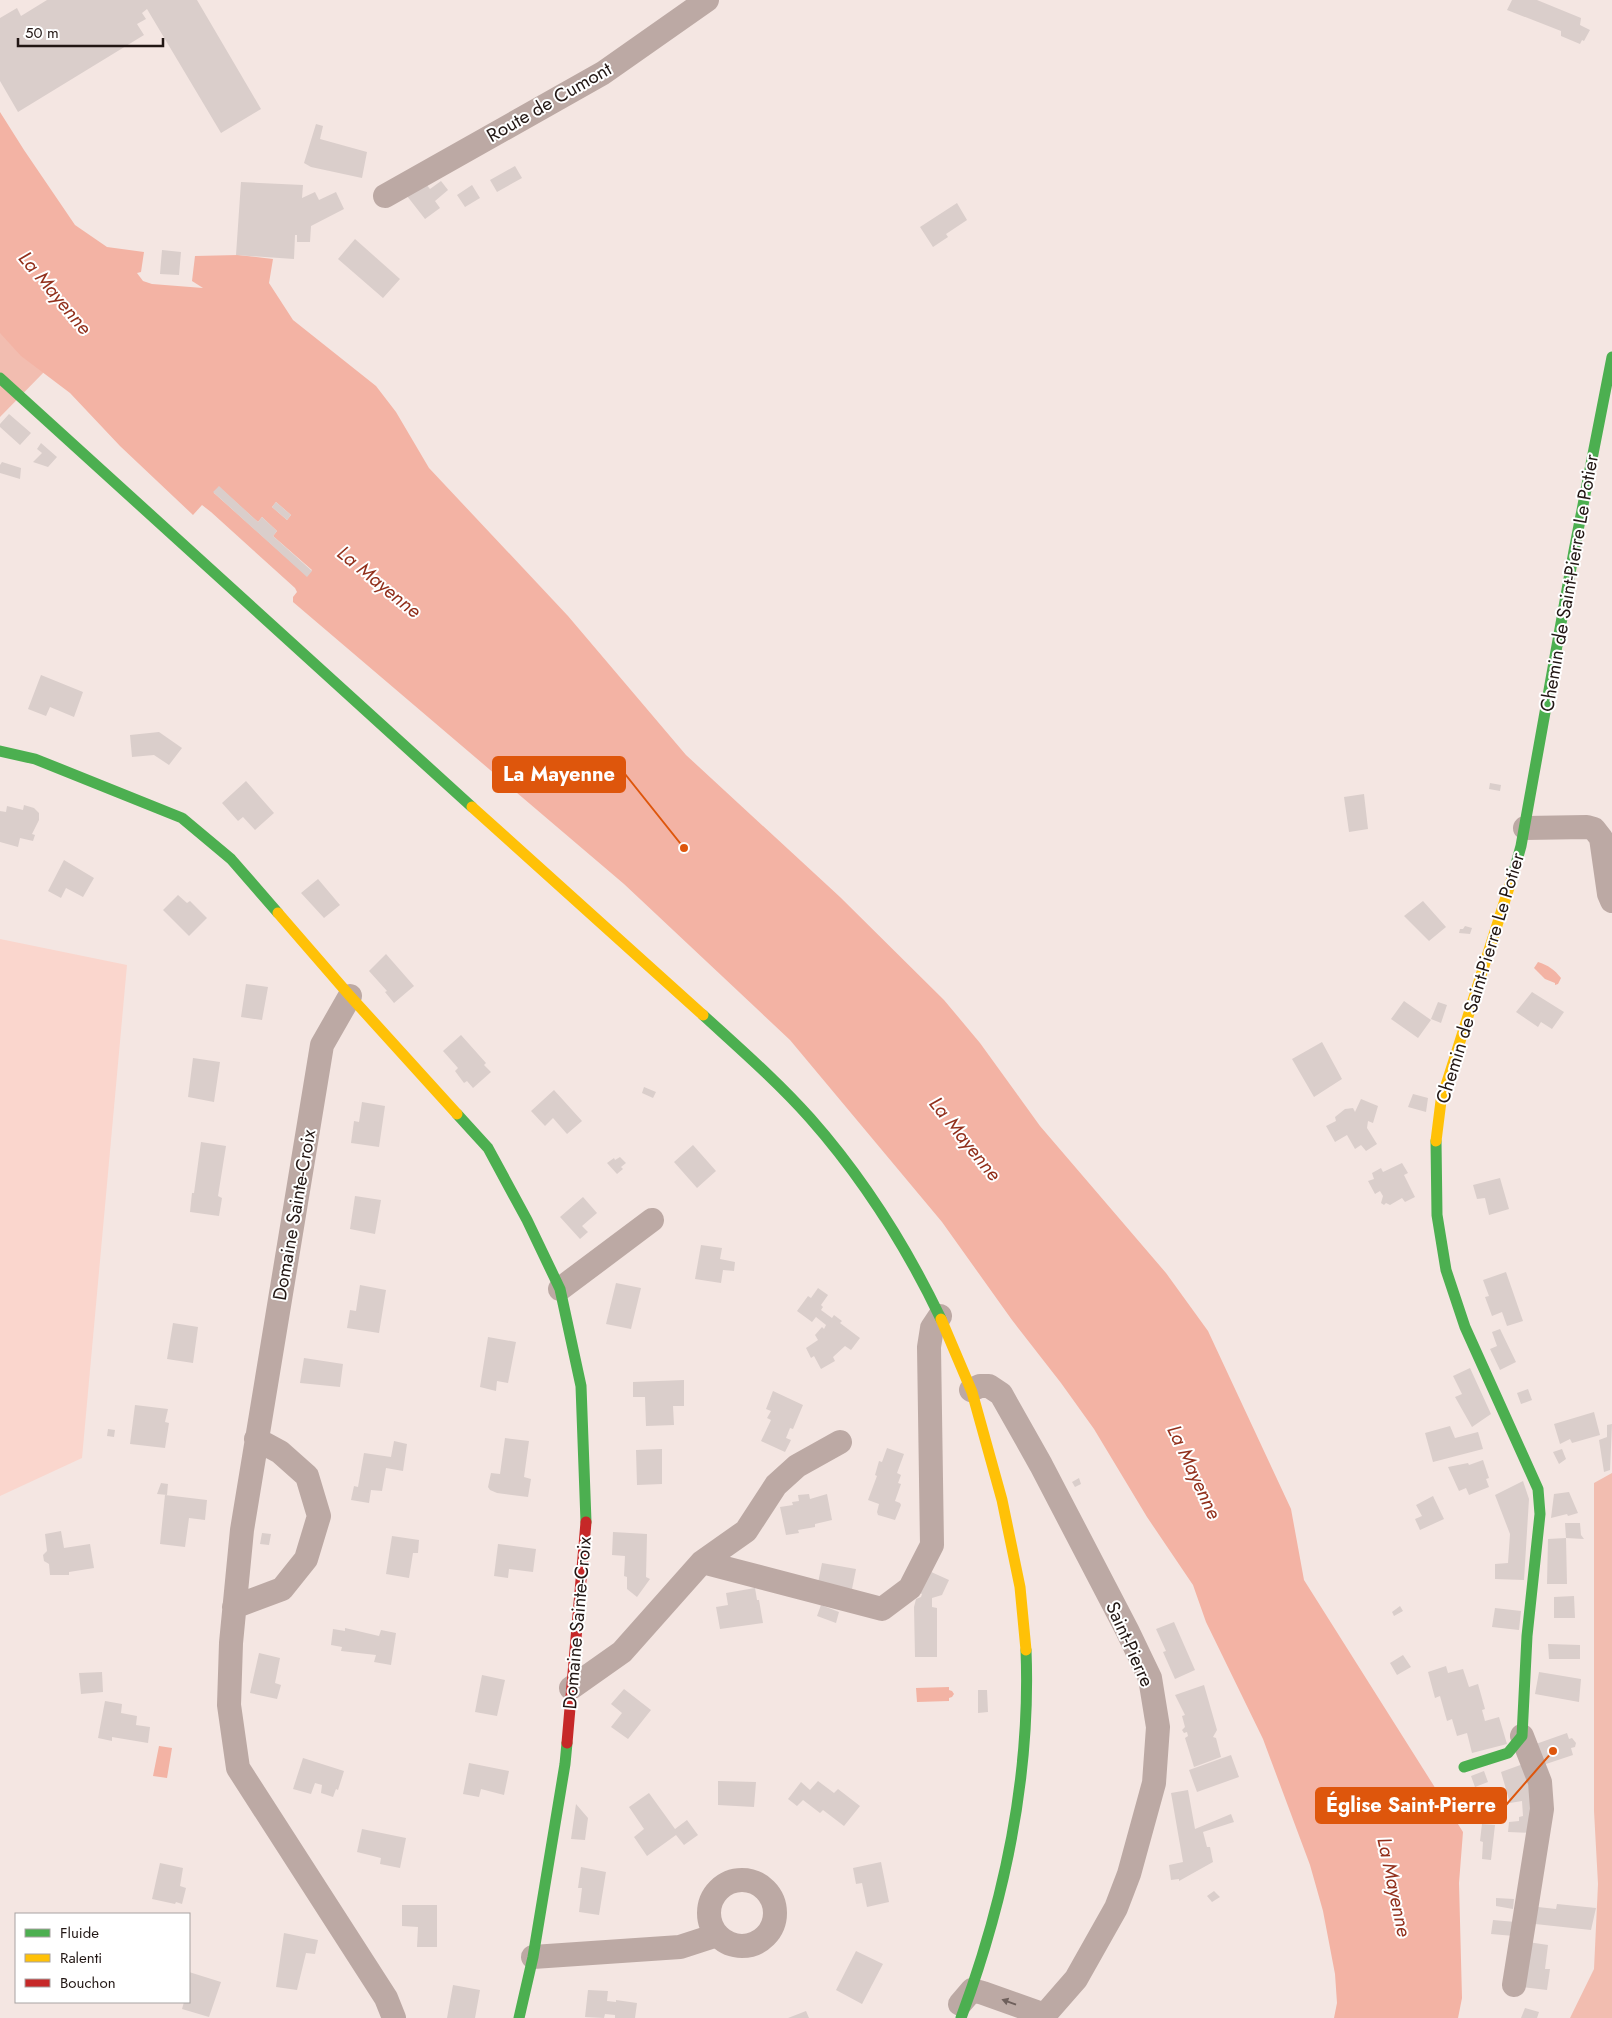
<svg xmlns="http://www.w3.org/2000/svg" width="1612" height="2018" font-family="Jost,sans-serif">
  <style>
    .green { fill: #fad6cd }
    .forest { fill: #f2bdb0 }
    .water { fill: #f3b3a4; fill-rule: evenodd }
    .building { fill: #dacecb }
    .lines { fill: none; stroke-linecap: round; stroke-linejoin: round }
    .street { stroke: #bca9a4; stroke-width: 24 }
    .fast { stroke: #4caf50; stroke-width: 11 }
    .slow { stroke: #ffc107; stroke-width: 11 }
    .jam { stroke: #c62828; stroke-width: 11 }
    .oneway { fill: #6f605c }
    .labels { text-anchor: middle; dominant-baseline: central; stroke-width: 4; stroke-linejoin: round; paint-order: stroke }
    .street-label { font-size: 19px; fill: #221714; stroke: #fff }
    .water-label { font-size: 20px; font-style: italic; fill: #92301c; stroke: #fff }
    .leader { fill: none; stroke: #de560c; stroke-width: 2 }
    .callout-dot { fill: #de560c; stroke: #fff; stroke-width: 2 }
    .callout { fill: #de560c; stroke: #de560c; stroke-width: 2 }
    .callout-label { font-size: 20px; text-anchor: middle; font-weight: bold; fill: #fff }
  </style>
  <rect width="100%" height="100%" fill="#f4e6e2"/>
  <path class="green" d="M0 939 127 965 82 1458 0 1496Z"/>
  <path class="forest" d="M0 331 44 372 0 417Z
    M1612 1473V2018H1570L1594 1969 1598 1884 1594 1811V1483Z"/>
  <path class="water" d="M0 112 24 150 75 225 107 247 144 252 141 272 137 273 143 281 152 284 203 288 192 281 195 256 238 255 273 259 269 283 293 320 376 386 396 412 429 468 568 616 686 755 840 897 944 1000 980 1043 1040 1126 1166 1273 1208 1331 1291 1509 1304 1580 1463 1832 1459 1883 1462 1998 1458 2018H1334L1337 2003 1335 1974 1323 1911 1310 1865 1263 1739 1206 1622 1193 1585 1147 1517 1094 1429 1061 1383 1012 1320 942 1222 790 1040 624 884 293 602V597L297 592 295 588 211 512 202 505 193 515 120 446 70 393 21 356 0 333ZM219 487 258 522 262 517 277 531 273 536 312 570 307 576 214 493ZM276 502 291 515 287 520 272 507Z
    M1538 962C1548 965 1555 970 1561 978L1558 984 1555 985V983L1545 979 1534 968Z
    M949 1687V1690L952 1691 954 1694 952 1697 949 1698V1701L917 1702 916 1688Z
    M159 1746 172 1748 167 1778 153 1776Z"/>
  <path class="building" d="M47 0H197L261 109 221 133 147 9 142 13 146 19 137 24 144 35 18 112 0 81V18L17 8 21 16Z
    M1512 0H1537L1581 18 1580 25 1590 30 1584 41 1582 40 1580 44 1561 36V31L1507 10Z
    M316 124 323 126 320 139 367 152 362 178 311 167 304 163Z
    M515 166 522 178 497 192 490 180Z
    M441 181 448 190 435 201 440 208 425 219 407 196 426 184 430 189Z
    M241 182 303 185 302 198 315 192 319 200 336 192 344 209 311 226 310 242H297V235H295L294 259 236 255Z
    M472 185 480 198 465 207 457 195Z
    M957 203 967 220 946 234 948 237 933 247 920 227Z
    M355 239 400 279 383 298 338 259Z
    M162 250 181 252 179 275 160 274Z
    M9 414 31 433 20 445 0 427V424Z
    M41 443 57 457 48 467 33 462 42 453 37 449Z
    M2 462 21 468 20 479 0 473V465Z
    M219 486 258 522 262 517 277 531 273 536 312 571 307 577 213 492Z
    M276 502 291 515 287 520 272 507Z
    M41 675 83 692 74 717 50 707 46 716 28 709Z
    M159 732 182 748 169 765 154 755 132 757 130 735Z
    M246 781 274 813 255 830 243 817 238 821 222 803Z
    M1490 783 1501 785 1500 791 1489 789Z
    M1364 794 1368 829 1349 832 1344 797Z
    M24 805 34 808 39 813V820L32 834 35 835 33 841 20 838 18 847 0 842V811L6 812 7 806 23 810Z
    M64 860 94 878 83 897 66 888 61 898 48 891Z
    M318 879 340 905 324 918 301 893Z
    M178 895 187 903 190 901 207 918 189 936 163 910Z
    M1423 901 1446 927 1429 941 1404 916Z
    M1465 926 1472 928 1470 934 1459 933 1460 929H1463Z
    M386 954 414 986 394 1003 385 992 387 991 369 971Z
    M246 984 268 987 262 1020 241 1017Z
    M1532 992 1564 1012 1552 1029 1541 1022 1538 1027 1516 1012Z
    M1404 1001 1431 1020 1418 1038 1391 1019Z
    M1438 1002 1447 1005 1441 1023 1431 1019Z
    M461 1035 486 1063 484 1065 491 1072 473 1088 467 1081 464 1083 455 1071 458 1068 443 1051Z
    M1322 1042 1342 1079 1314 1097 1292 1059Z
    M193 1058 220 1062 214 1102 188 1097Z
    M644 1087 656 1092 653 1098 642 1093Z
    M554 1090 582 1121 567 1134 553 1118 545 1126 531 1111Z
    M1413 1094 1428 1098 1426 1112 1408 1107Z
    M1361 1099 1378 1106 1373 1123 1368 1121 1367 1128 1377 1144 1366 1151 1361 1145 1355 1149 1347 1135 1335 1142 1326 1126 1336 1121 1335 1117 1345 1109 1353 1108 1355 1112Z
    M362 1102 385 1106 379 1147 351 1143 354 1121 359 1122Z
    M201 1142 226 1146 218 1196 222 1198 219 1216 190 1212 192 1193H194Z
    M693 1145 716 1171 697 1188 674 1162Z
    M620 1157 626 1163 621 1167 623 1169 617 1174 607 1163 614 1158 615 1160Z
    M1402 1163 1408 1173 1404 1175 1415 1197 1405 1202 1402 1198 1390 1205 1386 1203 1384 1205 1381 1203 1383 1196 1380 1191 1375 1194 1368 1181 1374 1179 1372 1173 1381 1168 1383 1172Z
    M1500 1178 1509 1209 1489 1215 1485 1198 1477 1199 1473 1185Z
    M355 1196 381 1200 375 1234 350 1229Z
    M583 1197 597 1213 582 1226 588 1232 580 1239 560 1217Z
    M701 1245 722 1248 720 1259 735 1262 734 1271 723 1270 721 1283 695 1279Z
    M1506 1272 1523 1321 1507 1326 1502 1312 1492 1316 1485 1297 1489 1296 1483 1280Z
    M616 1283 641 1288 631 1329 606 1324Z
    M360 1285 386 1290 379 1333 347 1328 350 1310 356 1311Z
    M818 1288 828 1295 821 1305 823 1307 821 1310 832 1318 834 1315 842 1321 840 1323 860 1338 851 1350 845 1346 833 1357 835 1361 821 1369 814 1356 811 1358 806 1348 818 1340 815 1335 822 1327 824 1329 826 1325 816 1317 812 1322 797 1311 808 1296 811 1298Z
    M173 1323 198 1327 193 1363 167 1359Z
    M1500 1329 1516 1362 1500 1370 1490 1349 1497 1346 1492 1332Z
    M488 1337 516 1342 508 1383 497 1381 496 1391 480 1387Z
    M304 1358 343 1364 340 1387 300 1383Z
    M1470 1368 1491 1414 1472 1427 1455 1397 1462 1394 1453 1376Z
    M684 1380V1406H673L674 1425 646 1426 645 1397H633V1382Z
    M1528 1389 1532 1400 1521 1404 1517 1393Z
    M773 1391 803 1405 793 1429 790 1428 786 1438 791 1440 785 1452 761 1441 771 1420 767 1418 771 1411 766 1409Z
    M135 1405 168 1409 165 1422 169 1423 165 1448 130 1444Z
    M1594 1412 1600 1435 1572 1443 1570 1439 1560 1444 1554 1424Z
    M1612 1424 1610 1470 1604 1472 1599 1440 1607 1437V1425Z
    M1450 1426 1455 1438 1478 1432 1483 1449 1433 1462 1425 1433Z
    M108 1429 115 1430 114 1437 107 1436Z
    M505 1438 529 1441 524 1477 531 1479 528 1497 497 1493 490 1490 488 1487 491 1473 500 1474Z
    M394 1441 407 1444 403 1471 386 1468 382 1491 371 1490 369 1503 351 1500 354 1486 358 1487 364 1453 391 1457Z
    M887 1448 904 1454 897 1473 901 1475 898 1483 901 1484 895 1501 900 1503 901 1505 895 1520 878 1515 877 1512 879 1504 868 1500 877 1476 875 1475 879 1461 882 1462Z
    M662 1449V1484L637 1485 636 1450Z
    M1562 1449 1566 1459 1559 1464 1553 1452Z
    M1483 1460 1489 1478 1486 1479 1489 1487 1469 1495 1466 1488 1459 1491 1448 1467 1468 1463 1469 1465Z
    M1079 1478 1081 1484 1075 1487 1072 1482Z
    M1523 1481 1529 1499 1524 1580 1495 1579V1564L1508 1563 1510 1534 1495 1495Z
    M161 1483 168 1484 167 1495 157 1494Z
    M1569 1492 1578 1513 1568 1516 1567 1514 1551 1518 1554 1494Z
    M809 1494 810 1499 827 1494 832 1520 815 1524V1527L798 1530 799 1533 786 1535 780 1507 793 1505 792 1502 799 1501 798 1495Z
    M165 1495 207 1500 205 1520 189 1518 185 1547 160 1544Z
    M1433 1496 1444 1519 1420 1530 1415 1519 1422 1516 1416 1505Z
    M1565 1523H1580L1581 1535 1584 1539 1566 1538Z
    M61 1531 64 1548 90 1544 94 1568 69 1572V1575H50L49 1564 44 1561 43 1555 47 1551 45 1534Z
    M613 1532 647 1534 646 1577 650 1579 637 1597 627 1589V1577L624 1576 625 1556 612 1555Z
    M262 1533 271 1534 269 1545 260 1544Z
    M392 1536 419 1540 418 1553H413L409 1578 386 1574Z
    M1566 1538 1567 1584H1547L1548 1539Z
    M498 1544 536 1549 533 1572 509 1569 508 1578 494 1576Z
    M822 1563 856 1569 852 1589 818 1583Z
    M929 1571 949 1580 942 1595 932 1598V1607L937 1608V1657H915L914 1607 916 1599 921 1597 922 1594 920 1593Z
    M755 1588 757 1600H759L763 1623 720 1629 716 1607 728 1605 726 1593Z
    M1574 1596 1575 1618H1554V1597Z
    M821 1605 839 1612 836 1623 817 1616Z
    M1400 1606 1403 1611 1394 1616 1392 1612Z
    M1495 1608 1521 1611 1519 1630 1492 1627Z
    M1174 1622 1195 1670 1175 1679 1163 1652 1166 1651 1156 1629Z
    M345 1628 379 1636 381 1630 396 1633 391 1665 374 1662 376 1655 341 1651 342 1647 331 1645 333 1629 345 1631Z
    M1548 1644 1580 1645V1659H1549Z
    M259 1653 280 1658 275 1683 281 1685 277 1699 250 1693Z
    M1403 1655 1411 1667 1397 1675 1390 1663Z
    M1446 1666 1448 1673 1463 1669 1469 1687 1478 1684 1485 1709 1482 1710 1485 1721 1499 1717 1507 1744 1472 1753 1467 1733 1457 1736 1452 1719 1447 1721 1440 1696 1435 1698 1428 1672Z
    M102 1672 103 1692 81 1694 79 1673Z
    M1539 1672 1581 1679 1579 1702 1535 1694Z
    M482 1675 505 1680 497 1716 475 1712Z
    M1204 1685 1217 1730 1213 1737 1216 1738 1221 1757 1194 1767 1185 1738 1188 1736 1187 1732 1184 1733 1182 1730 1185 1727 1182 1716 1185 1715 1175 1695Z
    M624 1689 651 1710 628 1739 611 1727 622 1713 611 1704Z
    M978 1690H987L988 1712 978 1713Z
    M105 1701 122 1704 121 1713 137 1716 136 1725 150 1727 148 1743 112 1737V1741L98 1738Z
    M1567 1733 1569 1739 1572 1738 1576 1743 1575 1747 1571 1748 1573 1755 1540 1766 1533 1745Z
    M1231 1755 1239 1777 1197 1792 1189 1770Z
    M303 1758 344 1771 338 1790 336 1789 333 1797 321 1793 322 1785 315 1783 311 1794 293 1789Z
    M469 1763 509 1771 504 1795 481 1789 479 1797 463 1794Z
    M1526 1763 1534 1833 1508 1832 1509 1822 1519 1821V1817L1523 1816 1522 1801 1510 1803 1501 1772Z
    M1484 1771 1488 1782 1475 1787 1471 1776Z
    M718 1781 756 1782 754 1807 718 1805Z
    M818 1781 834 1793 838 1789 860 1806 844 1826 823 1810 820 1813 803 1800 797 1806 788 1799 801 1782 810 1790Z
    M1188 1790 1195 1829 1231 1814 1234 1822 1203 1832 1207 1847H1210L1213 1862 1179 1881V1879L1171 1880 1169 1865 1183 1862 1171 1793Z
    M649 1793 675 1829 687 1820 698 1835 684 1845 676 1835 647 1856 634 1837 644 1829 629 1807Z
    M576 1804 588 1818 585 1840 571 1839Z
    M1482 1824 1495 1825 1491 1860 1482 1859 1483 1842 1480 1841Z
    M362 1829 406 1838 400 1868 380 1864 381 1858 357 1852Z
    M881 1862 889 1902 867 1907 862 1883 856 1884 853 1868Z
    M160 1863 183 1868 180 1886 186 1888 182 1904 176 1902 175 1904 152 1899Z
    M581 1867 606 1872 599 1915 579 1912 582 1888H578Z
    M1214 1891 1220 1897 1212 1902 1207 1896Z
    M1496 1898 1514 1899 1513 1909 1496 1906Z
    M1557 1904 1596 1908 1591 1930 1535 1924 1538 1907 1556 1909Z
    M402 1905H437V1947H417L418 1927 402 1926Z
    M1493 1920 1516 1922 1514 1936 1491 1934Z
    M284 1933 318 1940 315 1954 306 1953 297 1990 276 1987Z
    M1528 1942 1548 1945 1545 1969H1550L1547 1990 1523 1987Z
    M856 1951 883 1964 862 2004 836 1990Z
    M189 1972 221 1982 209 2017 182 2009 184 2002H189Z
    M453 1985 480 1990 475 2018H447Z
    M588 1990 608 1991 607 2001 616 2002V2000L637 2003 635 2018H615V2015L605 2014 604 2018 585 2017Z
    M1525 2008 1539 2012 1537 2018H1521Z
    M806 2011 809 2018H788Z"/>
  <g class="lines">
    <path class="street" d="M385 196 603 73 707 0
      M1525 828 1587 827 1594 829 1601 838 1609 894 1612 901
      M350 996 322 1045 242 1530 231 1643 229 1705 238 1768 386 1998 394 2018
      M560 1289 652 1220
      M971 1390 980 1386H989L1001 1394 1041 1465 1127 1630 1150 1678 1158 1727 1154 1783 1129 1874 1116 1908 1076 1979 1042 2018
      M702 1562 882 1609 910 1588 932 1545 929 1347 932 1328 940 1316
      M234 1607 282 1589 306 1559 319 1516 307 1476 280 1452 256 1439
      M571 1688 622 1652 702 1562 746 1531 776 1485 797 1466 840 1442
      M709 1913a33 33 0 1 1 66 0a33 33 0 1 1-66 0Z
      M533 1957 680 1947 717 1935
      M1514 1985 1542 1809 1540 1782 1522 1736
      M960 2004 972 1990 983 1993 1045 2015"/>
    <path class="fast" d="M0 378 472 807
      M0 751 35 759 182 818 231 859 278 913
      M1513 875 1521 846 1574 551 1612 357
      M703 1015C739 1048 777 1081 810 1118 863 1178 906 1246 941 1319
      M457 1114 488 1148 527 1220 560 1289 581 1386 586 1522
      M1436 1141 1437 1215 1446 1270 1465 1327 1538 1489 1540 1514 1527 1636 1522 1736 1508 1753 1464 1767
      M519 2018 533 1957 565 1764 567 1743
      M961 2018C1005 1899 1031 1776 1026 1650"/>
    <path class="slow" d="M472 807 703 1015
      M278 913 350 996 457 1114
      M1436 1141 1441 1101 1513 875
      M941 1319 972 1392 1002 1500 1020 1587 1026 1650"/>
    <path class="jam" d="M567 1743 586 1522"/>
  </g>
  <defs><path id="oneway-solid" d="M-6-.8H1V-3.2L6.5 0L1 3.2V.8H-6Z" transform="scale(1.25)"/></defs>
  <use class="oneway" href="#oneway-solid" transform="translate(1009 2002) rotate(-160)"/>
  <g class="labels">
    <g class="street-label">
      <text transform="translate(549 102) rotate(-30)">Route de Cumont</text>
      <text transform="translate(1569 583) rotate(-80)">Chemin de Saint-Pierre Le Potier</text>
      <text transform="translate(1480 978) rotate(-73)">Chemin de Saint-Pierre Le Potier</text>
      <text transform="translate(294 1215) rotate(-80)">Domaine Sainte-Croix</text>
      <text transform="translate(577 1623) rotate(-85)">Domaine Sainte-Croix</text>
      <text transform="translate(1130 1644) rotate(66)">Saint-Pierre</text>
    </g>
    <g class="water-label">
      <text transform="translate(55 293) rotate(50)">La Mayenne</text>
      <text transform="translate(379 582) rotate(39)">La Mayenne</text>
      <text transform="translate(965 1139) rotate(51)">La Mayenne</text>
      <text transform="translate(1194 1472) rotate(65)">La Mayenne</text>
      <text transform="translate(1394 1887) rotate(78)">La Mayenne</text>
    </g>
  </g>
  <path class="leader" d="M684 848L625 774M1553 1751L1506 1805"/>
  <g class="callout-dot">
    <circle cx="684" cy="848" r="5"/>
    <circle cx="1553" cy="1751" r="5"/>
  </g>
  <g class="callout">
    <rect x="493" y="757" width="132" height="35" rx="5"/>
    <rect x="1316" y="1788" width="190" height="35" rx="5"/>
  </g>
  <g class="callout-label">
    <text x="559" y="781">La Mayenne</text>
    <text x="1411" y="1812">Église Saint-Pierre</text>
  </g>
  <rect x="15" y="1913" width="175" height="90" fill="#ffffff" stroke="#a7a2a1"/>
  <rect x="25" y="1929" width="25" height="8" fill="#4caf50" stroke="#a7a2a1"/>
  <text x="60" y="1938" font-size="15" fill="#221714">Fluide</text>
  <rect x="25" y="1954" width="25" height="8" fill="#ffc107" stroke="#a7a2a1"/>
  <text x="60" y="1963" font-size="15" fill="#221714">Ralenti</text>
  <rect x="25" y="1979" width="25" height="8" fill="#c62828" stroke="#a7a2a1"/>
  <text x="60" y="1988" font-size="15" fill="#221714">Bouchon</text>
  <path d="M18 38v8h145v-8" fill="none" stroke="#221714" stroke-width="2.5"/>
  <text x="25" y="38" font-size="15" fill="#221714" stroke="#ffffff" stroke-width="4" paint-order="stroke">50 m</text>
</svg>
